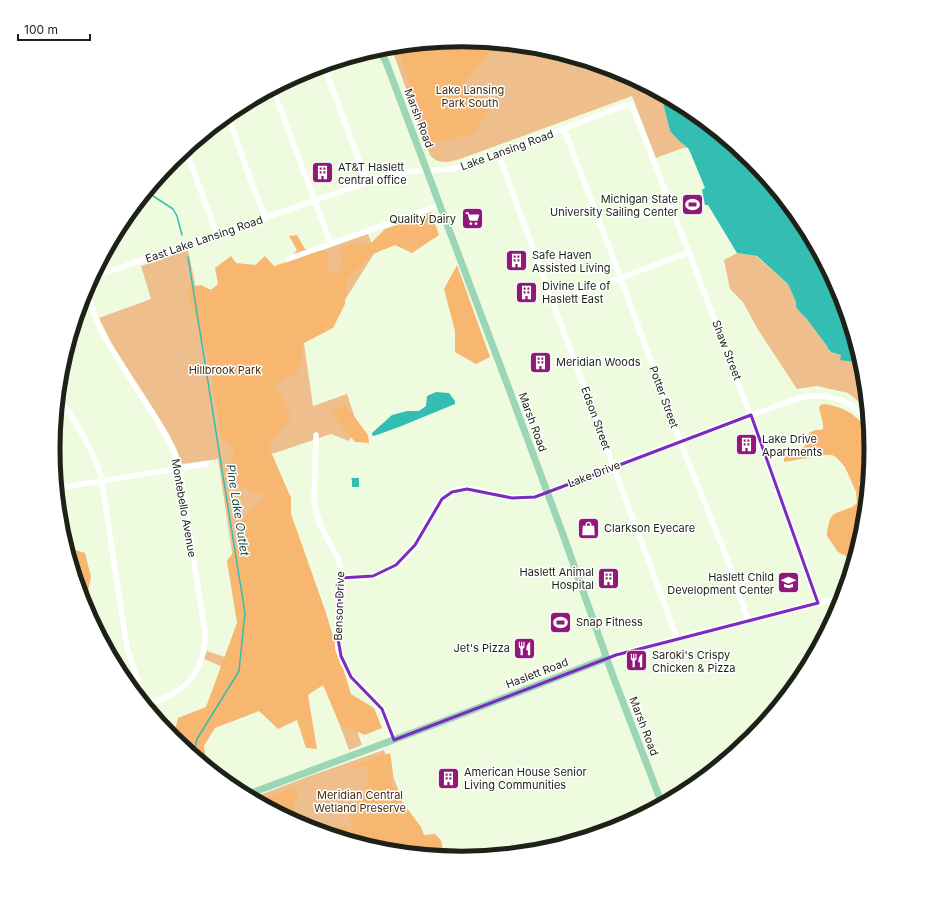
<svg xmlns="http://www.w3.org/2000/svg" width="925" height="898" font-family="Inter,sans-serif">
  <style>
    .green { fill: #eebe8c }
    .forest { fill: #f7b771 }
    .water { fill: #34bdb3 }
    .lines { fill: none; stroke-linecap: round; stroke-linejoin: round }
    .stream { stroke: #34bdb3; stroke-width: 1.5 }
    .minor { stroke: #fff; stroke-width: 5.5 }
    .major { stroke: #9bd6b6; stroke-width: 7 }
    .marked { fill: none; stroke: #7b2cbf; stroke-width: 3; stroke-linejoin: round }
    .labels { text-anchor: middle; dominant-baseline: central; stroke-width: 3; stroke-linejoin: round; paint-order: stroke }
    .park-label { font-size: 11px; fill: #452c0d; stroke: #fff }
    .street-label { font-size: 11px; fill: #1d2117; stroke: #fff }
    .poi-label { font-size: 11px; fill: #1d2117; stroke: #fff; text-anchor: start }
    .water-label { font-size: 12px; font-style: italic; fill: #1b534e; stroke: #fff }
    .rim { fill: none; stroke: #1d2117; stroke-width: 5 }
  </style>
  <rect width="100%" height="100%" fill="#eefbdf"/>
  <path class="green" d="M463 40 543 48 619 71 656 91 663 103 670 131 679 141 688 148H683L656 158 632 96 460 159C449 162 438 165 430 155L391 47Z
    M368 234 375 252 333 319 301 323 313 406 347 394 357 424 349 441 331 434 260 458 362 745 349 750 324 682 237 673 204 659 207 651 239 662 243 625 218 459 182 464 176 448 169 434 112 344 99 318 151 299 141 266 188 250 197 292 209 290Z
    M737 253 756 256 788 284 796 302V307L799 311 806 318 827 346 828 350 830 352 841 355 840 359 862 363 864 369 868 409 848 393 817 386 797 389 757 328 743 302 730 289 724 260Z
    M384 750 421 854 382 850 306 827 252 798 307 777Z"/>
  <path class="forest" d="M463 40 489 43 488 55 462 85 489 109 474 134 432 143 397 46Z
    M431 212 439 235 412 253 395 245 373 254 347 280 345 304 333 328 302 344V361L297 372 275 385 292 417 268 445 291 498V514L325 610 351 694 374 708 382 728 365 735 340 725 323 685 308 695 317 749 306 748 297 720 278 729 259 711 215 728 204 746 207 766 187 750V745L174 734 178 718 206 707 237 623 227 561 241 541 243 518 267 496 242 487 230 466 235 448 222 440 208 357 186 288 201 285 211 290 218 284 215 268 231 256 236 263 255 265 265 256 274 266 287 262 297 250 289 236 297 235 305 249 330 252 326 267 336 275 343 265 340 248 353 243 367 247 385 229Z
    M457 265 490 357 476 364 455 352V331L444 289Z
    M345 404 368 435 369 443 355 442 341 425 332 412Z
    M824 404C841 406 856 414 866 428 867 431 870 433 870 436 873 449 870 463 869 476L861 480 859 483 866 505 864 529 855 559 852 560 844 555 838 552 827 536V531L830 519 833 515 836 513 852 507 857 503 856 492 845 467 836 457 832 455H825L784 462V458C790 452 803 450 807 443 808 440 808 436 809 433L815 430H820L823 429C824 421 820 415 819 407L821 405Z
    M61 526 65 528 72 549 85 553 91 577 87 596 82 597Z
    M390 753 391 758 393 774 391 782 395 792 421 827 424 835 435 834 441 840 443 850 447 856 382 850 333 835 338 825 345 827 351 832 353 823 349 816 355 799 366 794 367 785 368 767H361L353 769 352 766Z
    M295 787 297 791 298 797 292 805C296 809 298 816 295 821L258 801Z
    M495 850 494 855 466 858Z"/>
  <path class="water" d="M656 91 690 109 752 160 803 222 840 293 862 363 840 360 841 355C835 353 828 353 827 346L806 318 799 311 796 307V302L788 284 757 256 737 253 708 205H705L702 190 705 188 691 154 688 148 679 141 670 131 663 103Z
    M436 392 449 393 455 401V404L399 427 374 436 372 435V433L392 415 407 411H419L426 406 427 396Z
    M351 478H359V487H352V480Z"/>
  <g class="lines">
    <path class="stream" d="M147 192 173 209 177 216 182 235
      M188 257 245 613 239 671 197 739 195 747V756"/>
    <path class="minor" d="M324 66 367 182
      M273 89 331 244
      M228 115 253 187 266 218
      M564 129 611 252 680 441 727 558 748 620
      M186 150 217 235
      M498 153 540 268 677 638
      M288 259 440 205
      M93 277 383 177 398 173 415 171 453 169 496 154 626 105H630L633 108C697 272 760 436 818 603
      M86 290C91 305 96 322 104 336 127 379 161 417 179 464L205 632C206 654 197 679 177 691 168 698 157 701 146 705
      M553 303 690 252
      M59 397C75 422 92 447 101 476L127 648 146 705
      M316 435 314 500 316 511 321 527 338 558 342 573 337 633 338 649 343 663 351 677 371 695 382 709 394 740
      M57 488 207 464
      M341 578C350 578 358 578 366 577 412 570 419 531 442 499 450 491 460 488 471 489L512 498H523L535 497 680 441 796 399C823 391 852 398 869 423
      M607 658 677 638 843 597"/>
    <path class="major" d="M379 49 386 62 506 381 565 540 613 676 662 804
      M246 795 444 721 607 658"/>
  </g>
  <path class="marked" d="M751 415 818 603 616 655 394 740 382 709 351 677 341 656 337 633 341 578 373 576 396 565 415 545 442 499 452 492 467 489 512 498 535 497Z"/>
  <defs>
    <symbol id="building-square" viewBox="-11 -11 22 22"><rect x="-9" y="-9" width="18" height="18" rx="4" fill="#901978" stroke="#fff"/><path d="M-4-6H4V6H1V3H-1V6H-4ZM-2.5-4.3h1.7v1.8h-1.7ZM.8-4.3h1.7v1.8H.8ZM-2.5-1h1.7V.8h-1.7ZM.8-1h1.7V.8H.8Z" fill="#fff"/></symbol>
    <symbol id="stadium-square" viewBox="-11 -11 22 22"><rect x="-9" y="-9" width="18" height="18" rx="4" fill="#901978" stroke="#fff"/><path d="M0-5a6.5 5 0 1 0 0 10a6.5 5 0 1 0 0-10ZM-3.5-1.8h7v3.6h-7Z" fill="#fff"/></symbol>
    <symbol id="supermarket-square" viewBox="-11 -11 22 22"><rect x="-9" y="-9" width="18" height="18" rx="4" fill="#901978" stroke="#fff"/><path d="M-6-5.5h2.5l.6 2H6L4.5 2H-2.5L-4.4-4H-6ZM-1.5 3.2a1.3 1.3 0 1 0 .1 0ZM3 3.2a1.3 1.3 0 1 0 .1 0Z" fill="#fff"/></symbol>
    <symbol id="shop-square" viewBox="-11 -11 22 22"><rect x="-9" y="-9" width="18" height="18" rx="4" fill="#901978" stroke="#fff"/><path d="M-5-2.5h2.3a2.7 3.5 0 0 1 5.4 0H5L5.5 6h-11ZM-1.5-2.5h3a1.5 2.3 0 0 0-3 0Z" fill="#fff"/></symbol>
    <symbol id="school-square" viewBox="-11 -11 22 22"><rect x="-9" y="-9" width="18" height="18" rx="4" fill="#901978" stroke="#fff"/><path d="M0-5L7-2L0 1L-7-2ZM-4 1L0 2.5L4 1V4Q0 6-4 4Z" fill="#fff"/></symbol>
    <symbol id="restaurant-square" viewBox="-11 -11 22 22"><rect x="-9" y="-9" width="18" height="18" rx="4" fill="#901978" stroke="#fff"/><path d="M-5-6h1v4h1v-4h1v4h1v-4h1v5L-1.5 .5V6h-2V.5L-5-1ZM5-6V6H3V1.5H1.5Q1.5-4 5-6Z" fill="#fff"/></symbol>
  </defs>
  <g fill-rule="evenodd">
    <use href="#building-square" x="310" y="160" width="25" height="25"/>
    <use href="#stadium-square" x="680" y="192" width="25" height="25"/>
    <use href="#supermarket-square" x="460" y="206" width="25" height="25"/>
    <use href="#building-square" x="504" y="248" width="25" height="25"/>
    <use href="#building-square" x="514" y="280" width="25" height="25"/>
    <use href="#building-square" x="528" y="350" width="25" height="25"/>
    <use href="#building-square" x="734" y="432" width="25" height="25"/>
    <use href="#shop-square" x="576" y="516" width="25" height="25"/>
    <use href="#building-square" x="596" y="566" width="25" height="25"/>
    <use href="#school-square" x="776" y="570" width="25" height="25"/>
    <use href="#stadium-square" x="548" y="610" width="25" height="25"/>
    <use href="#restaurant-square" x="512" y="636" width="25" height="25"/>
    <use href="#restaurant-square" x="624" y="648" width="25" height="25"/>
    <use href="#building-square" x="436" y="766" width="25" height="25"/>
  </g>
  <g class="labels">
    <g class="park-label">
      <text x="470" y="90">Lake Lansing<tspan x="470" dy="13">Park South</tspan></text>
      <text x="225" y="370">Hillbrook Park</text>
      <text x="360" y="795">Meridian Central<tspan x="360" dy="13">Wetland Preserve</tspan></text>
    </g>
    <g class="street-label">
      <text transform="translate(419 118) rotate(69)">Marsh Road</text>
      <text transform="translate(507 150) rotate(-20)">Lake Lansing Road</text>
      <text transform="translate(204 239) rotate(-19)">East Lake Lansing Road</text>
      <text transform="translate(727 350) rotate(69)">Shaw Street</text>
      <text transform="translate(664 397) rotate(70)">Potter Street</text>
      <text transform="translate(596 418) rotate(70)">Edson Street</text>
      <text transform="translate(533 422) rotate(70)">Marsh Road</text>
      <text transform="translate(594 474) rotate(-21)">Lake Drive</text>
      <text transform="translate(184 508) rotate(80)">Montebello Avenue</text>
      <text transform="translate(339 606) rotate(-88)">Benson Drive</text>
      <text transform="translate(537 673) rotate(-21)">Haslett Road</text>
      <text transform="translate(644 726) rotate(69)">Marsh Road</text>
    </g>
    <g class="poi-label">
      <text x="338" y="167">AT&amp;T Haslett<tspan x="338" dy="13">central office</tspan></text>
      <text x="678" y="199" text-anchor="end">Michigan State<tspan x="678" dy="13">University Sailing Center</tspan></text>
      <text x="456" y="219" text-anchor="end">Quality Dairy</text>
      <text x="532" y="255">Safe Haven<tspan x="532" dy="13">Assisted Living</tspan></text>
      <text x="542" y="286">Divine Life of<tspan x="542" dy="13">Haslett East</tspan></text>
      <text x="556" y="362">Meridian Woods</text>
      <text x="762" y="439">Lake Drive<tspan x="762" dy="13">Apartments</tspan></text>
      <text x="604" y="528">Clarkson Eyecare</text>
      <text x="594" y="572" text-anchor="end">Haslett Animal<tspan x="594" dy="13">Hospital</tspan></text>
      <text x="774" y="577" text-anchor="end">Haslett Child<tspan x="774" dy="13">Development Center</tspan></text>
      <text x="576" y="622">Snap Fitness</text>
      <text x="510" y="648" text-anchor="end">Jet's Pizza</text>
      <text x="652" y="655">Saroki's Crispy<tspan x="652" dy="13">Chicken &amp; Pizza</tspan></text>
      <text x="464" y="772">American House Senior<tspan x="464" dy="13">Living Communities</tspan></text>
    </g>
    <g class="water-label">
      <text transform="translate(238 510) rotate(81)">Pine Lake Outlet</text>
    </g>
  </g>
  <path d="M0 0H925V898H0ZM60 449a402 402 0 1 1 804 0a402 402 0 1 1-804 0Z" fill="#fff" fill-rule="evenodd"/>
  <path class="rim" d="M60 449a402 402 0 1 1 804 0a402 402 0 1 1-804 0Z"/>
  <path d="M18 34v6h72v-6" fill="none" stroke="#1d2117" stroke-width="2"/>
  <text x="24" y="34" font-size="12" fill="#1d2117" stroke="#ffffff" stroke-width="3" paint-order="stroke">100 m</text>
</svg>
